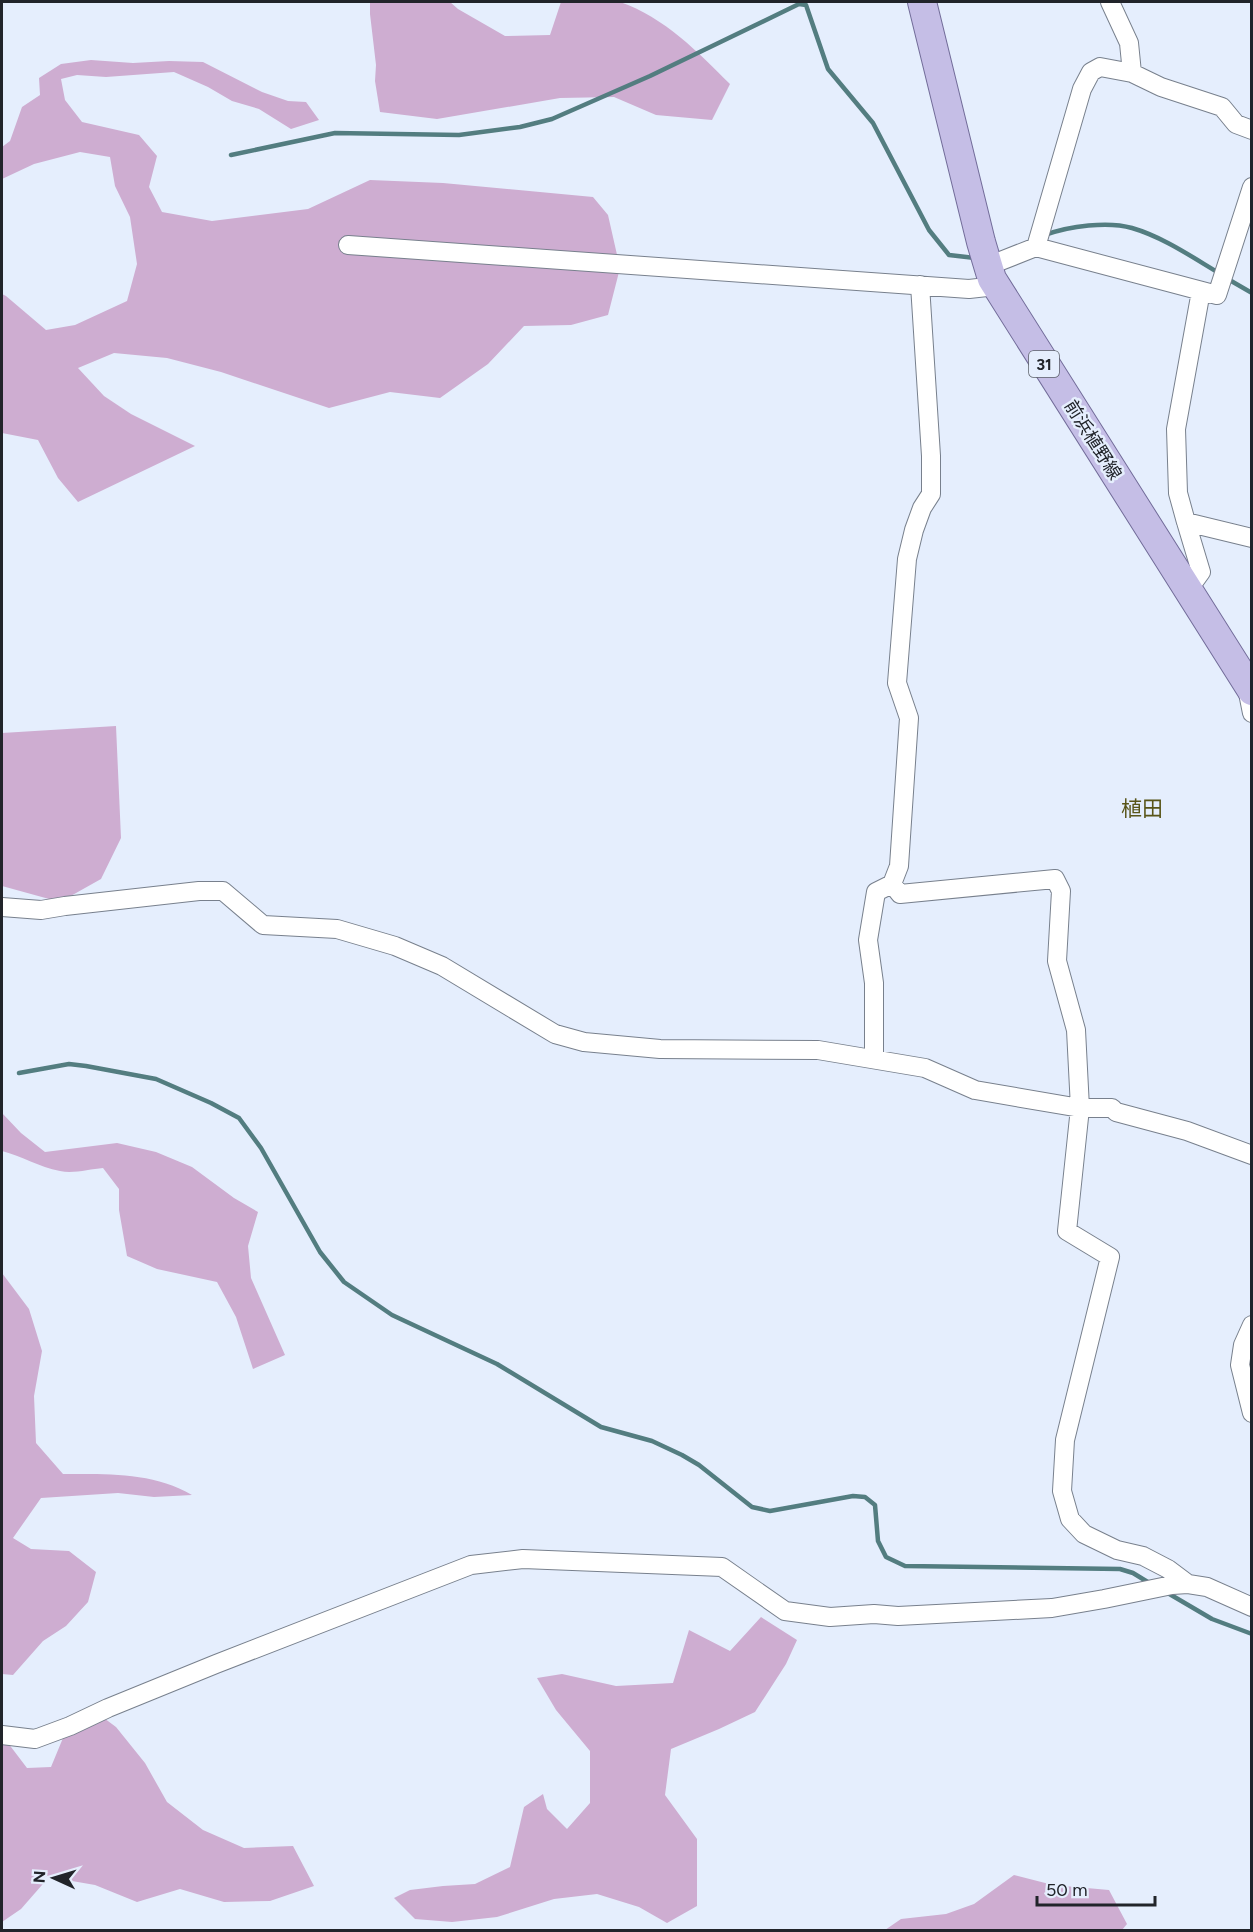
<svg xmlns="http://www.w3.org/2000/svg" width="1253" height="1932" font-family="Figtree,'Noto Sans JP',sans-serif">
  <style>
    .forest { fill: #ceadd1 }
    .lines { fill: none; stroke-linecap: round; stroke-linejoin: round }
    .stream { stroke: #537d80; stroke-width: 4.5 }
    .street-casing { stroke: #78808d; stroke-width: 20 }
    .primary-casing { stroke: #726c99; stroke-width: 30 }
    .street { stroke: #fff; stroke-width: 18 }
    .primary { stroke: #c5bee6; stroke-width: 28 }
    .labels { text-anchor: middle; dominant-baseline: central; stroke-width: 5; stroke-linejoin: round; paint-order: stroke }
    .shield { fill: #e5eefd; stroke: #5c6169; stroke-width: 1.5 }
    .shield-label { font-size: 16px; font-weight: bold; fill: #21242a }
    .street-label { font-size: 18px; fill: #21242a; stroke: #e5eefd }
    .quarter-label { font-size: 21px; fill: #595519; stroke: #e5eefd }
  </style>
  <rect width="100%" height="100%" fill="#e5eefd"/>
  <path class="forest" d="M370 2H450L458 9 505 36 550 35 561 2C576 1 608 0 620 2 664 17 699 53 730 84L712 120 656 115 614 97 560 98 437 119 380 112 375 81 376 65 370 14Z
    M91 60 133 63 169 61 203 62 262 92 288 101 306 102 319 120 291 129 259 109 232 101 208 87 174 72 106 77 77 75 61 79 65 100 82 122 139 135 157 156 149 187 162 212 212 221 308 209 370 180 443 183 593 197 608 215 620 268 608 315 571 325 524 326 488 364 440 398 390 392 329 408 221 372 167 358 114 353 78 368 104 396 131 414 195 446 78 502 58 478 38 440 2 433V294L6 296 46 330 75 325 127 301 137 264 130 217 115 186 110 157 80 152 34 164 2 179V147L10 141 22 107 40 95 39 78 61 64Z
    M116 726 121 838 101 879 60 902 2 886V733Z
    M2 1113 21 1133 45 1152 117 1143 156 1152 192 1167 234 1198 258 1212 248 1246 251 1278 285 1355 253 1369 236 1317 217 1282 157 1269 127 1256 119 1210V1189L103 1168C90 1169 73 1174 60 1171 39 1167 22 1156 2 1151Z
    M2 1273 29 1309 42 1351 34 1396 36 1443 63 1474C107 1474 153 1472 192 1495L154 1497 118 1493 41 1498 13 1538 31 1549 69 1551 96 1572 88 1602 66 1626 43 1641 13 1675 2 1674Z
    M761 1617 797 1640 786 1664 755 1712 719 1729 671 1749 665 1795 697 1839V1906L667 1923 639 1907 597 1894 554 1899 497 1917 452 1922 415 1919 394 1898 410 1890 443 1886 475 1884 510 1867 524 1807 543 1794 547 1809 567 1829 590 1803V1751L556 1710 537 1678 562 1674 616 1686 673 1683 689 1630 730 1651Z
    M89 1707 116 1727 145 1763 167 1802 203 1830 244 1848 293 1846 314 1886 270 1901 224 1902 180 1889 137 1902 95 1885 49 1877 21 1909 2 1922V1742L8 1743 27 1768 51 1767 63 1738Z
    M1014 1875 1053 1885 1109 1890 1127 1924 1122 1930H885L901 1919 946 1914 974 1904Z"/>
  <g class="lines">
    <path class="stream" d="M231 155 335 133 459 135 520 127 552 119 650 76 799 4 806 5 828 69 873 123 929 230 949 255 975 258
      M1045 235C1069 226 1108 221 1132 228 1163 237 1192 257 1219 273
      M1226 278 1252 293
      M19 1073 69 1064 86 1066 156 1079 211 1103 239 1118 261 1148 320 1252 344 1282 392 1315 497 1364 601 1427 652 1441 682 1455 699 1465 752 1507 770 1511 853 1496 865 1497 875 1505 878 1541 886 1557 905 1566 1120 1569 1133 1573 1151 1584
      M1166 1592 1212 1619 1252 1634"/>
    <defs>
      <path id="street" d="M1132 73 1161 87 1222 107 1236 124 1252 130
        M348 245 969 289 996 286
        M1036 247 1217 295 1252 187
        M988 266 1036 247 1082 89 1091 72 1100 67 1132 73 1129 43 1110 2
        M1186 522 1178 493 1176 429 1201 291
        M1188 590 1201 572 1186 522 1252 538
        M1246 683 1252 713
        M892 884 900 894 1055 879 1061 891 1057 961 1076 1030 1080 1108 1067 1231 1110 1257 1065 1440 1062 1491 1070 1519 1084 1534 1117 1550 1143 1556 1168 1569 1188 1584
        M2 907 41 910 65 906 199 891H223L263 925 337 929 395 946 442 966 555 1034 584 1042 660 1049 818 1050 925 1068 975 1090 1080 1108H1112L1116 1112 1187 1131 1252 1155
        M874 1058V983L868 940 876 892 892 884 899 866 909 718 897 683 907 559 914 530 922 508 931 494V456L920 285
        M1252 1325 1243 1345 1240 1365 1252 1413
        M2 1735 35 1739 70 1726 108 1708 216 1664 471 1565 523 1559 722 1567 785 1611 830 1617 874 1614 898 1616 1052 1608 1104 1599 1172 1585 1188 1584 1207 1587 1252 1607"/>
      <path id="primary" d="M922 2 981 242 992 279 1252 691"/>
    </defs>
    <use href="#street" class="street-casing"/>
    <use href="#primary" class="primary-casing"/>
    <use href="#street" class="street"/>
    <use href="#primary" class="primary"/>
  </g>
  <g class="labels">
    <rect class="shield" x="1029" y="351" width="30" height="26" rx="4.5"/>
    <g class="shield-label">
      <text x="1044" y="364">31</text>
    </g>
    <g class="street-label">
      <text transform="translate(1093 440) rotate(58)">前浜植野線</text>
    </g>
    <g class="quarter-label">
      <text x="1142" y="808">植田</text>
    </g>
  </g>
  <rect width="1253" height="1932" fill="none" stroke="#21242a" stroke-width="6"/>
  <g transform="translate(54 1878) rotate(274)" stroke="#e5eefd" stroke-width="4.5" paint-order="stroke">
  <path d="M0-4.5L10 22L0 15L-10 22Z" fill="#21242a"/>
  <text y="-9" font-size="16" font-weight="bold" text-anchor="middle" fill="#21242a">N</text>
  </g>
  <path d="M1037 1896v9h118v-9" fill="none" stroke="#21242a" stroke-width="3"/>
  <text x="1046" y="1896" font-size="18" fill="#21242a" stroke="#e5eefd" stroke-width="4.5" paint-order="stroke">50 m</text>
</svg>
